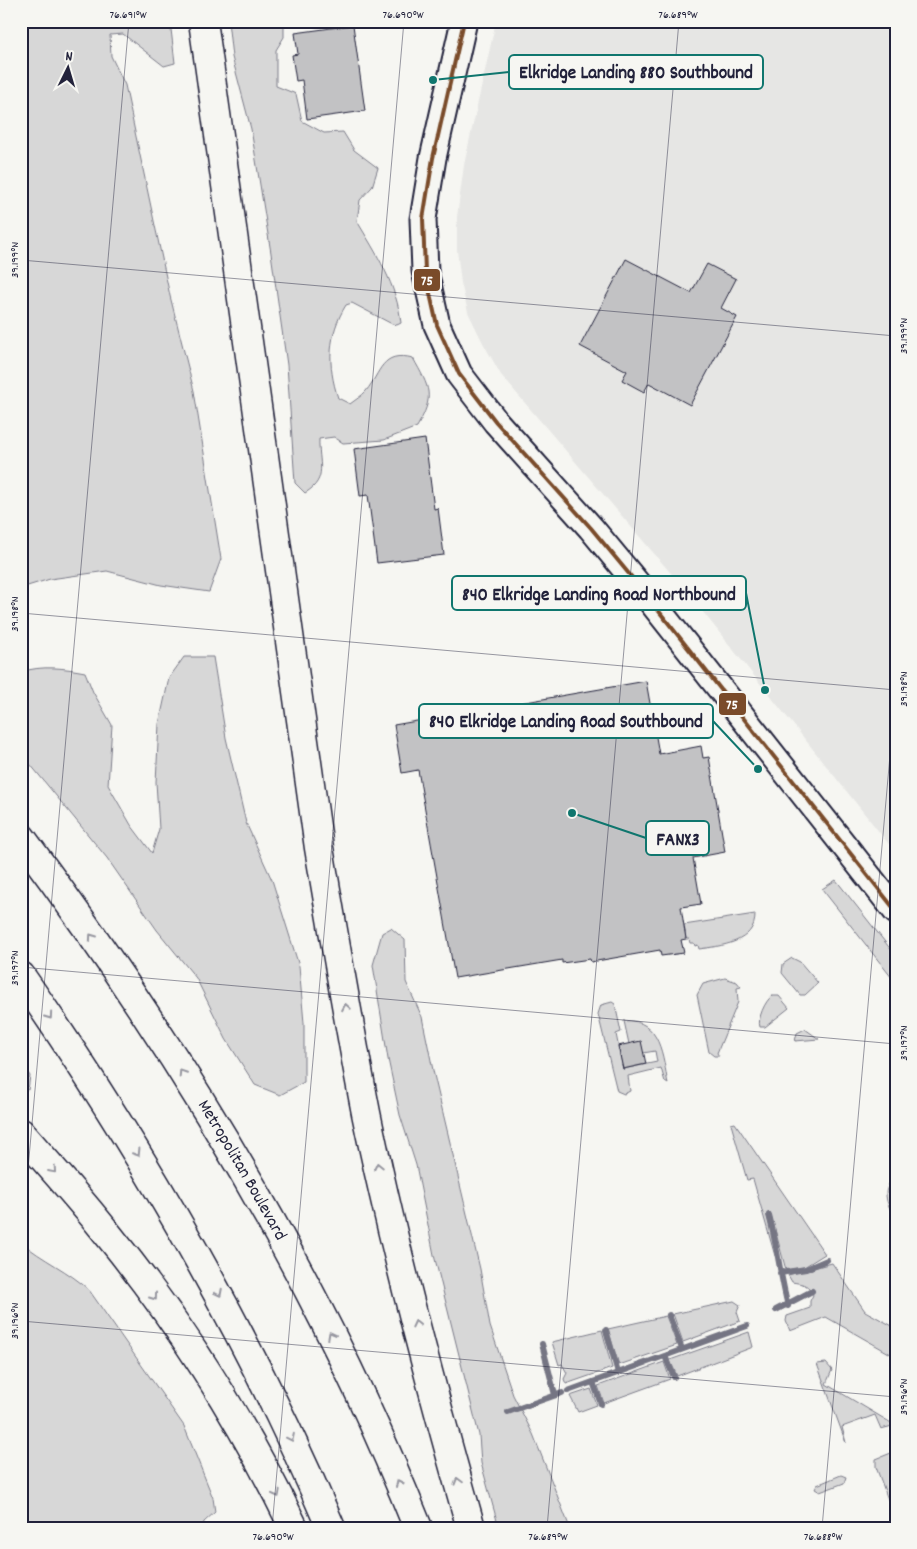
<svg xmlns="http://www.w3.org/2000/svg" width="917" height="1549" font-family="Dekko,sans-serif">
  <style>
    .built { fill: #e6e6e4 }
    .green { fill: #d7d7d7; stroke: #7c7c89 }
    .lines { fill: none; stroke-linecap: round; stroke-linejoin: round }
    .stream { stroke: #757583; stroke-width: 6 }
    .building { fill: #c2c2c4; stroke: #22223b }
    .minor-casing { stroke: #22223b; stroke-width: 29 }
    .motorway-casing { stroke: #22223b; stroke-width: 31 }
    .minor { stroke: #f6f6f2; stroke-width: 25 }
    .motorway { stroke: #f6f6f2; stroke-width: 28 }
    .bus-1-casing { stroke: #f6f6f2; stroke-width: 8 }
    .bus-1 { stroke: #7a4b2a; stroke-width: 4 }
    .oneway { stroke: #9797a0 }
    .ticks { fill: none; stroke: #22223b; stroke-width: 1; stroke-opacity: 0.45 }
    .labels { text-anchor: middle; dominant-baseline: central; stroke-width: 5; stroke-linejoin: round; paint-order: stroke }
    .street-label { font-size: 18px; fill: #22223b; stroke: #f6f6f2 }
    .leader { fill: none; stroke: #0f766e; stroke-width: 2 }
    .callout-dot { fill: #0f766e; stroke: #f6f6f2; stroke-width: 2 }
    .callout { fill: #f6f6f2; stroke: #0f766e; stroke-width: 2 }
    .callout-label { font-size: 19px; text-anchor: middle; font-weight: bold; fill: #22223b }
    .line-badge { stroke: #f6f6f2; stroke-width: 2 }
    .badge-label { font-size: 14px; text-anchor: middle; font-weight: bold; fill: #fff }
    .neatline { fill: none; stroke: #22223b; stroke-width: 2 }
    .ticks-label { font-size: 12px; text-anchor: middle; fill: #22223b }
  </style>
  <rect width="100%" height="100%" fill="#f6f6f2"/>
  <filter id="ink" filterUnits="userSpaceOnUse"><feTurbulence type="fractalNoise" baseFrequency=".02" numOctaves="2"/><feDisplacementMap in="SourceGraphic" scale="10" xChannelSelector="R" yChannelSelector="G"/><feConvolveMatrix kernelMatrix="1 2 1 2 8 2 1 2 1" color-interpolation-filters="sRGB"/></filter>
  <g filter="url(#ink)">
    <path class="built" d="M496 21H896V853L687 592 501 375 482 341 468 312 461 283 457 250V217L464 165Z"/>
    <path class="green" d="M21 21H170L175 63 164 66 123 34 110 35 111 56 125 85 170 296 194 391 221 559 209 592 161 585 107 571 50 579 21 588Z
      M228 21H284V37L276 50V86L296 94 302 121 324 133 343 132 354 150 378 168 372 187 360 200 357 221C376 253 397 285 401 323L397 325 392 324 352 303 346 305C328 334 327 365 338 398L350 404C355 400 362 396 366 391 381 373 381 350 413 358 430 389 435 395 417 427L384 440 343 443 334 437 319 439C318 462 329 479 305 493L295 483 287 365 271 253 251 129 232 57Z
      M184 657H213L226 738 246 823 272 880 299 966 304 1023V1082L280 1095 255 1085 226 1039 196 978 157 930 107 858 21 753V672C42 665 64 668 85 672L93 692 112 725 108 785 131 825 152 853 159 829 156 782 159 724 169 678Z
      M836 880 896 956V983L822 889Z
      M755 914C756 943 720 946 699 949L698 945 695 946 694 943H690L689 939H686L684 925Z
      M391 928 405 940 406 982 422 1017 434 1075 480 1269 490 1326 513 1395 533 1434 570 1528H499L481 1463 479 1435 434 1255 416 1165 400 1115 388 1059 373 965 382 933Z
      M792 958 800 962 818 983 805 995H800L782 973 783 964Z
      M725 978 737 982 741 987 737 988 738 1002 717 1053 719 1056H714L709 1052 697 995 703 984Z
      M772 996H779L789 1008 765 1027H760C757 1019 765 1001 772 996Z
      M612 1002 615 1004 621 1032 616 1034 623 1069 657 1062 655 1051 643 1053 629 1044 624 1021C661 1018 663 1058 668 1084L665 1082 661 1068 628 1076 630 1091 624 1094 617 1091 598 1014 601 1005Z
      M805 1029 819 1039 795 1041 797 1033Z
      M21 1062 30 1076 28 1090 21 1086Z
      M735 1123 825 1254 804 1267 786 1270 771 1215 767 1216 777 1254 775 1256 753 1179 747 1180 731 1124Z
      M896 1177 895 1217C886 1204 880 1188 896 1177Z
      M21 1242C42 1260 69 1271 89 1290L184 1426 213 1498 215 1512 204 1522 202 1528H21Z
      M832 1263 865 1311 896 1328V1357L826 1317 790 1331 786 1321 787 1316 810 1308V1301L813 1295C809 1284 803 1284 792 1282L788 1275Z
      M734 1301 740 1305 737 1312 740 1321 683 1342 673 1314Z
      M666 1316 677 1345 619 1365 608 1329Z
      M602 1330 612 1368 566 1384 564 1379 567 1373 562 1364 559 1365 552 1342Z
      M749 1332 753 1347 677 1376 670 1360Z
      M664 1362 670 1379 604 1403 598 1386Z
      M826 1363 832 1370 826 1384 893 1424 896 1421V1425L881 1429 875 1415 842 1427 846 1443 817 1364Z
      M591 1389 597 1405 578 1412 570 1396Z
      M896 1451V1512L893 1513 876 1467V1459Z
      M841 1475 846 1477 844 1483 820 1492 815 1489 817 1485Z"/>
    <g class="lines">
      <path class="stream" d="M769 1215C777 1245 780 1275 788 1306
        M780 1273 806 1269 827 1260
        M776 1310 812 1291
        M669 1315 682 1349
        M606 1330 618 1373
        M542 1344 555 1395
        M665 1356 674 1377
        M593 1382 601 1404
        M568 1391 747 1326
        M508 1412 562 1393"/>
    </g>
    <path class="building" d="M353 25 365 111 307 119 302 80 296 81 292 55 298 54 295 33Z
      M626 259 691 293 707 264 736 279 721 308 737 317 690 405 649 383 644 392 622 380 627 371 580 346Z
      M425 439 434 509 438 508 444 555 377 563 368 495 360 496 354 449Z
      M646 681 659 754 701 746 703 758 709 757 725 852 693 858 701 904 681 907 686 939 681 940 684 953 661 956 660 950 591 962 590 959 562 963V960L455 978 418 770 402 773 394 725Z
      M641 1041 646 1064 623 1069 618 1046Z"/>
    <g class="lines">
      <defs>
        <path id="minor" d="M464 21 433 158 423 219 425 271 437 325 459 374 496 422 591 528 639 586 896 911"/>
        <g id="motorway">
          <path d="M203 21 319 848C334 937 349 1025 366 1113 395 1253 432 1391 471 1528"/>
          <path id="s1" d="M21 837C179 1049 320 1282 418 1528"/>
          <path d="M21 976C142 1150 248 1333 331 1528"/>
          <path d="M21 1133C51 1167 82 1201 110 1237 182 1326 244 1424 294 1528"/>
        </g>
      </defs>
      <use href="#minor" class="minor-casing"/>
      <use href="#motorway" class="motorway-casing"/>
      <use href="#minor" class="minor"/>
      <use href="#motorway" class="motorway"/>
      <defs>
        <path id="bus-1" d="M464 21 433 158 423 219 425 271 437 325 459 374 496 422 591 528 639 586 896 911"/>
      </defs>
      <use href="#bus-1" class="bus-1-casing"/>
      <use href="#bus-1" class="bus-1"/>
    </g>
    <defs><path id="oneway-chevron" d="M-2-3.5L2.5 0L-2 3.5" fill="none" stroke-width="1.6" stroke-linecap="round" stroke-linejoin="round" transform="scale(1.25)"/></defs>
    <g class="oneway">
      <use href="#oneway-chevron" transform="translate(92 937) rotate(-125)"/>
      <use href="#oneway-chevron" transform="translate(346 1007) rotate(-100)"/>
      <use href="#oneway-chevron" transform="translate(49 1016) rotate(55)"/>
      <use href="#oneway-chevron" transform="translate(182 1073) rotate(-123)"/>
      <use href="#oneway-chevron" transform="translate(137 1153) rotate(58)"/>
      <use href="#oneway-chevron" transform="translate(378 1166) rotate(-103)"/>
      <use href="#oneway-chevron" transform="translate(53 1170) rotate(49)"/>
      <use href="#oneway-chevron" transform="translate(219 1293) rotate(63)"/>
      <use href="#oneway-chevron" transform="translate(154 1297) rotate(54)"/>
      <use href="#oneway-chevron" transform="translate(416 1324) rotate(-103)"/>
      <use href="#oneway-chevron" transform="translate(331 1335) rotate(-118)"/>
      <use href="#oneway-chevron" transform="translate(291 1438) rotate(64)"/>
      <use href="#oneway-chevron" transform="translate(458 1481) rotate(-106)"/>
      <use href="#oneway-chevron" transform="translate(399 1483) rotate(-114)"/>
      <use href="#oneway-chevron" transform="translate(277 1494) rotate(62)"/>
    </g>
  </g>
  <path class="ticks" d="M21 260 896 336M21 613 896 690M21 967 896 1044M21 1249 129 21M21 1321 896 1397M272 1528 404 21M547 1528 679 21M822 1528 896 687"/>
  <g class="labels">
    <g class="street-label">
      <text stroke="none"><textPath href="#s1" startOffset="400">Metropolitan Boulevard</textPath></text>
    </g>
  </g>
  <path class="leader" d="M433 80L509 72M765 690L746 593M758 769L713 721M572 813L646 838"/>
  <g class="callout-dot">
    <circle cx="433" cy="80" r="5"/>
    <circle cx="765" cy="690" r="5"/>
    <circle cx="758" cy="769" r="5"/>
    <circle cx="572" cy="813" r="5"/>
  </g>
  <g class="callout">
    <rect x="509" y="55" width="254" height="34" rx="5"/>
    <rect x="452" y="576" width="294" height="34" rx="5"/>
    <rect x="419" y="704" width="294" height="34" rx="5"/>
    <rect x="646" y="821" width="63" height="34" rx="5"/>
  </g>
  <g class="callout-label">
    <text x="636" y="78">Elkridge Landing 880 Southbound</text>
    <text x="599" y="600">840 Elkridge Landing Road Northbound</text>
    <text x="566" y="727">840 Elkridge Landing Road Southbound</text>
    <text x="678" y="845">FANX3</text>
  </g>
  <g class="line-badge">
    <rect x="413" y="268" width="28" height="24" rx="5" fill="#7a4b2a"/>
    <rect x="718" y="692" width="29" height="24" rx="5" fill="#7a4b2a"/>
  </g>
  <g class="badge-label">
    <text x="427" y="285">75</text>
    <text x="732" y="709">75</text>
  </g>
  <rect width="917" height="1549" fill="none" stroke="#f6f6f2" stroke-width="55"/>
  <g transform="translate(68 68) rotate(5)" stroke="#f6f6f2" stroke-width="4" paint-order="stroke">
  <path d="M0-4L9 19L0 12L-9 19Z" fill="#22223b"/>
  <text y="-8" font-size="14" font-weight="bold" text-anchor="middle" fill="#22223b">N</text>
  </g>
  <rect x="28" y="28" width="862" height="1494" class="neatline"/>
  <g class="ticks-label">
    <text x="128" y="18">76.691°W</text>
    <text x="403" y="18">76.690°W</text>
    <text x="678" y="18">76.689°W</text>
    <text transform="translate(14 260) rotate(-90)" y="4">39.199°N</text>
    <text transform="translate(903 336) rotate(-90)" y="4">39.199°N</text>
    <text transform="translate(14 614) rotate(-90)" y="4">39.198°N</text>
    <text transform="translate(903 689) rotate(-90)" y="4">39.198°N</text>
    <text transform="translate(14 968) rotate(-90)" y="4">39.197°N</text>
    <text transform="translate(903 1043) rotate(-90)" y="4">39.197°N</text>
    <text transform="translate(14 1321) rotate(-90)" y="4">39.196°N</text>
    <text transform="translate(903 1397) rotate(-90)" y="4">39.196°N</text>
    <text x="273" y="1540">76.690°W</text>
    <text x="548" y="1540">76.689°W</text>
    <text x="823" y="1540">76.688°W</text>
  </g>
</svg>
